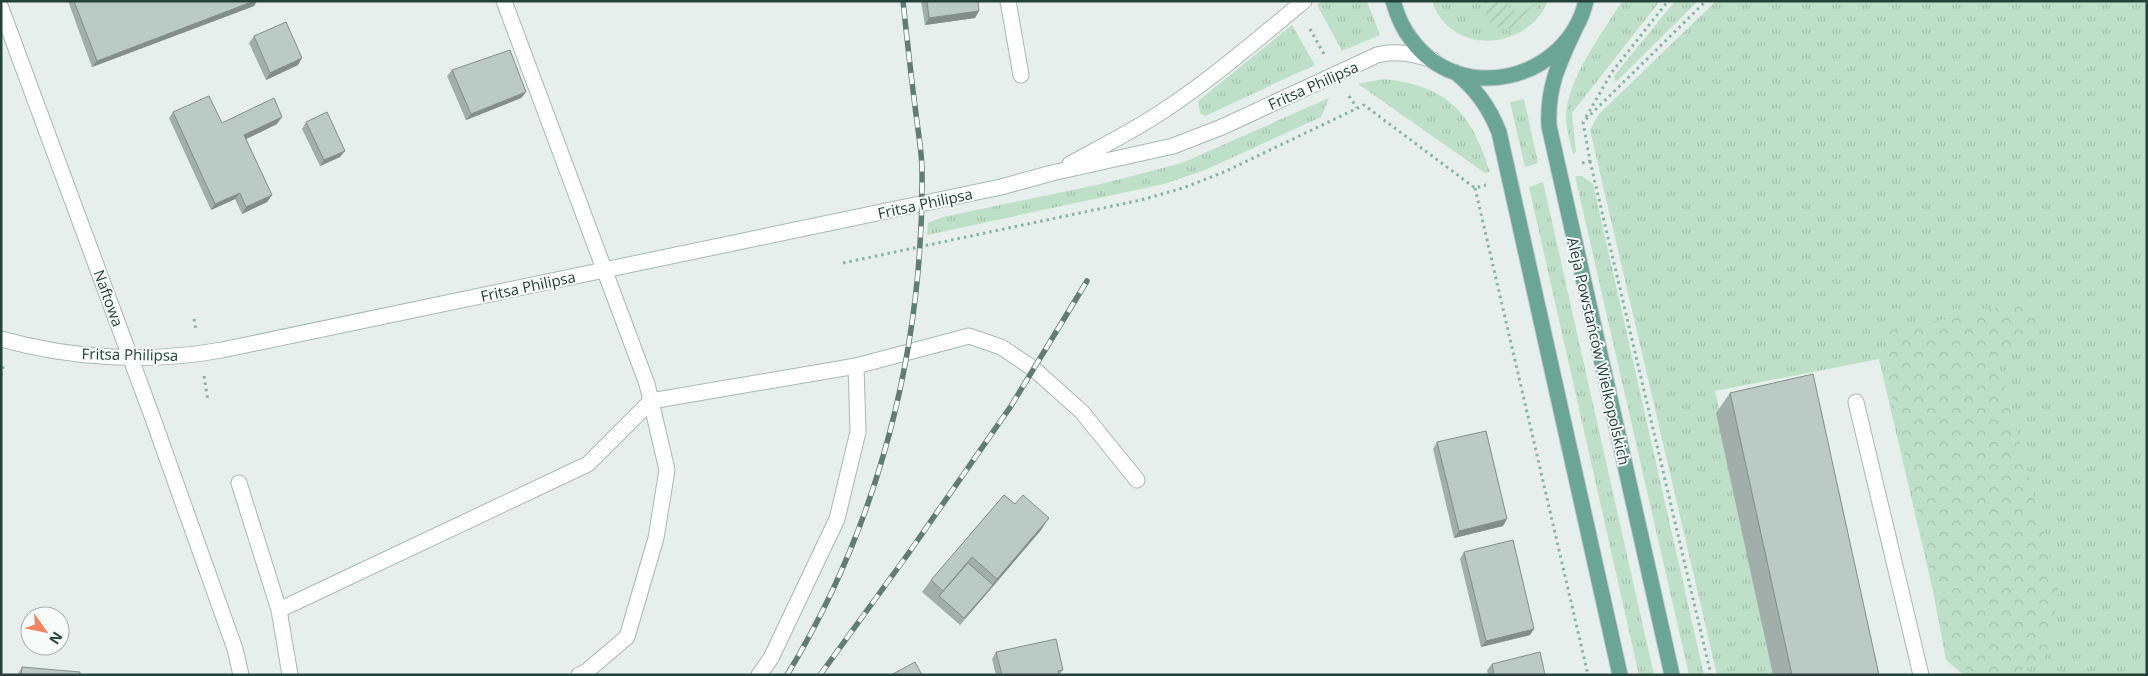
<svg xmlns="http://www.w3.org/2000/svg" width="2148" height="676" font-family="'Open Sans',sans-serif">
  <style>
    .grass { fill: url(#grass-tufts) }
    .forest { fill: url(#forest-crowns) }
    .garden { fill: url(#garden-furrows) }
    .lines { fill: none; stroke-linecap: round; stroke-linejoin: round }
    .minor-casing { stroke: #a8b8b2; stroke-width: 17 }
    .major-casing { stroke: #c2cac8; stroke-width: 17 }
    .path { stroke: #86b3a5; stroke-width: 3; stroke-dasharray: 2.5 4; stroke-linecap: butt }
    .minor { stroke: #fff; stroke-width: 15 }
    .major { stroke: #6aa596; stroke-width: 15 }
    .rail-casing { stroke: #5f7d75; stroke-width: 5.5 }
    .rail { stroke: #f7fbf9; stroke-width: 4; stroke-dasharray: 11; stroke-linecap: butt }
    .wall { fill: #a1aea9 }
    .shaded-wall { fill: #838d89 }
    .building { fill: #bbcac4; stroke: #838d89 }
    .labels { text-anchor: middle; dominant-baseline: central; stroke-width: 4; stroke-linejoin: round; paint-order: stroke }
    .street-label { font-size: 15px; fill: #24423a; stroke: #f7fbf9 }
  </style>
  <defs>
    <pattern id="grass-tufts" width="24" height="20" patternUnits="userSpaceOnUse" patternTransform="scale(1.25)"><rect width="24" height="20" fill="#bfe0c8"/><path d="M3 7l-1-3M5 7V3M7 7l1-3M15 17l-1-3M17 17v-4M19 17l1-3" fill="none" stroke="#a4c1ad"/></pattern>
    <pattern id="forest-crowns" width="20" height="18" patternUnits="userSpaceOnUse" patternTransform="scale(1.25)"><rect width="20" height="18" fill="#bfe0c8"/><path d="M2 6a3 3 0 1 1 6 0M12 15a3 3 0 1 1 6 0" fill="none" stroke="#a4c1ad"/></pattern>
    <pattern id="garden-furrows" width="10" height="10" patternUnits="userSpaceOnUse" patternTransform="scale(1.25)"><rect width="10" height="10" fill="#bfe0c8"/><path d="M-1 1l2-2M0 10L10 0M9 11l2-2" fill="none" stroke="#a4c1ad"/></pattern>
  </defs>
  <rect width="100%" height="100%" fill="#e6efeb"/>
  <path class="grass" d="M1323 1H1367L1380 35 1342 51 1317 5Z
    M1432 1H1548C1527 52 1450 56 1432 1Z
    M1622 1H1660L1572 113 1576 152 1573 154C1570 143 1567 131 1566 120 1565 81 1602 34 1622 1Z
    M1675 1H1698L1616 82 1614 76Z
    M1716 1H2147V675H1964L1946 660 1933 591 1879 359 1715 391 1779 675H1717L1590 130 1598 115Z
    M1292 25 1315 65 1205 116 1200 113 1198 101Z
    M1384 79C1448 86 1471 112 1490 172L1485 173 1358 84Z
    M1329 98 1321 117 1205 170 1164 184 927 235 928 223 943 217 1101 184 1182 163Z
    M1524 99 1538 163 1525 167 1510 102Z
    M1575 176H1582L1593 184 1704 675H1689Z
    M1543 182 1654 675H1639L1529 187Z"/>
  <path class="forest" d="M2036 303 2043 338 1997 356 2059 592 2045 661 2006 675H1972L1949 656 1883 356 1887 332 2008 305Z"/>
  <path class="garden" d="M1485 1H1500L1514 11 1527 10 1539 2C1531 22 1523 26 1503 30L1486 20Z"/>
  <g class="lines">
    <defs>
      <path id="minor" d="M504 1 647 384 667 470 656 538 627 637 587 671 579 675
        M1008 1 1021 75
        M1 8 152 416 235 649 241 675
        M1070 164C1101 147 1133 131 1163 111 1213 78 1258 39 1304 1
        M1 339C72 359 150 363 222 350L1001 187 1052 173 1173 146 1222 127 1377 55C1397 50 1413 54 1433 60
        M1856 402 1921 675
        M239 483 279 610
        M290 675 279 610 588 464 651 401 856 366 969 336 1001 347 1034 369 1082 412 1137 480
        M759 675 771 658 837 519 858 432 856 366"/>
      <path id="major" d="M1393 1C1397 15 1402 28 1411 39 1460 107 1567 81 1586 1
        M1575 29C1559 63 1547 87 1549 126L1672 675
        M1455 72C1476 89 1489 107 1499 132L1620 675"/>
    </defs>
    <use href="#minor" class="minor-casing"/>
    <use href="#major" class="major-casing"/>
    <path class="path" d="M1310 29 1324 54
      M1349 96 1357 108
      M1586 117 1612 72 1668 1
      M1590 161 1711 675
      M1582 163 1590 161 1583 122 1706 1
      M1475 188 1588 675
      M843 263 1141 200 1183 188 1224 172 1364 105 1475 188 1486 185
      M194 319 196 330
      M1 375 4 364
      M204 376 208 401"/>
    <use href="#minor" class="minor"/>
    <use href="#major" class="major"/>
    <defs>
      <path id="rail" d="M787 675C879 524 924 347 922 170 922 152 918 132 916 114 911 76 907 39 903 1
        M820 675 908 554 1011 406 1087 281"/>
    </defs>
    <use href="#rail" class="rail-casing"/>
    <use href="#rail" class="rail"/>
  </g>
  <path class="wall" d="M68 1H257L254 6 92 67Z
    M921 1H978L979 11 975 18 925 25Z
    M254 36 298 65 266 80 249 43Z
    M452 70 526 92 521 98 466 120 447 76Z
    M173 112 222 123 277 124 246 139 272 195 267 202 242 214 235 199 211 210 169 118Z
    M306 122 340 157 320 166 302 129Z
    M1730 393 1879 675H1773L1716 413Z
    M1437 442 1503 526 1454 538 1433 449Z
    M1004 495 1041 530 960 625 922 592 931 580Z
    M1464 552 1530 635 1481 647 1460 559Z
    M996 652 1063 670 1059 675H996L992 659Z
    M1492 664 1545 675H1488L1487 670Z
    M22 667 80 675H17Z"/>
  <path class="shaded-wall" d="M254 1H257L254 6 92 67 97 61Z
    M979 11 975 18 925 25 929 18Z
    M302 58 298 65 266 80 270 73Z
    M526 92 521 98 466 120 471 114Z
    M282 117 277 124 240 142 244 135Z
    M345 151 340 157 320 166 324 160Z
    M240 193 235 199 211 210 215 204Z
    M272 195 267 202 242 214 246 207Z
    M1049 518 1041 530 960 625 997 579Z
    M1507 519 1503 526 1454 538 1459 531Z
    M1534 629 1530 635 1481 647 1486 641Z"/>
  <path class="building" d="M74 1H254L97 61Z
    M927 1H978L979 11 929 18Z
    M286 22 302 58 270 73 254 36Z
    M510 50 526 92 471 114 452 70Z
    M209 96 222 123 274 98 282 117 244 135 272 195 246 207 240 193 215 204 173 112Z
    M327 112 345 151 324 160 306 122Z
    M1813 374 1879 675H1792L1730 393Z
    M1486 431 1507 519 1459 531 1437 442Z
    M1004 495 1015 504 1023 495 1049 518 997 579 972 557 943 591 931 580Z
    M1513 540 1534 629 1486 641 1464 552Z
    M968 563 993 585 964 618 939 596Z
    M1056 639 1063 670 1058 671 1059 675H1002L996 652Z
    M1540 652 1545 675H1494L1492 664Z
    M915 662 922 675H891Z
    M22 667 80 672V675H21Z"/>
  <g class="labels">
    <g class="street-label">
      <text transform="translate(1313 85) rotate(-24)">Fritsa Philipsa</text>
      <text transform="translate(925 203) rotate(-12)">Fritsa Philipsa</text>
      <text transform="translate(528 286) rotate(-12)">Fritsa Philipsa</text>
      <text transform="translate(109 298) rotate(70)">Naftowa</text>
      <text transform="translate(1599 351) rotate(77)">Aleja Powstańców Wielkopolskich</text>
      <text transform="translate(130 354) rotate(1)">Fritsa Philipsa</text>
    </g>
  </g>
  <rect width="2148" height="676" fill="none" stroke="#24423a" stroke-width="5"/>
  <g transform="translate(45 631) rotate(123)"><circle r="24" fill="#f7fbf9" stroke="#a3b1ad"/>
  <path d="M0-4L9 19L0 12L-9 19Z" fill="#f4845f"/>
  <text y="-8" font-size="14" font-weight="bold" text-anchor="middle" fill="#24423a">N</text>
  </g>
</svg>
